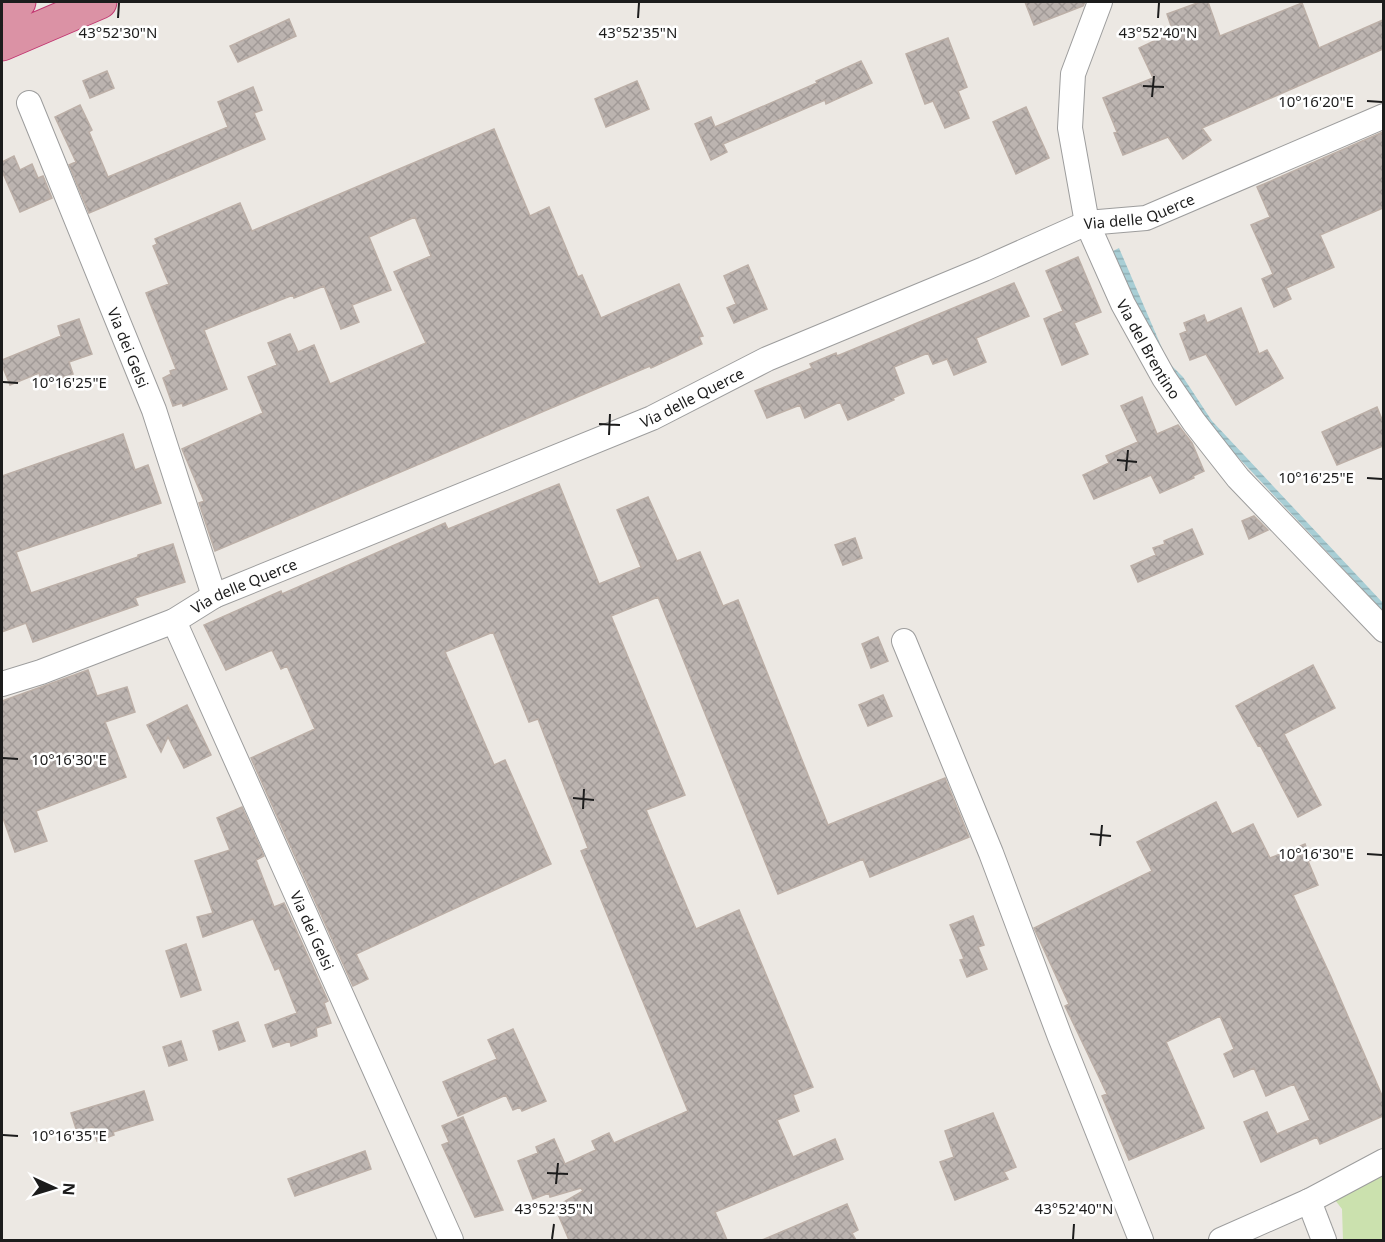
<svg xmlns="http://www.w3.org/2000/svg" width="1385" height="1242" font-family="'Noto Sans',sans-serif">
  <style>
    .grass { fill: #cbe1ae }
    .water { fill: url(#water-rules) }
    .building { fill: url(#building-cross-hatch); stroke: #bcafa7; stroke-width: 1.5 }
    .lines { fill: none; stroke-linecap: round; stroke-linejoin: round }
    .minor-casing { stroke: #9d9d9d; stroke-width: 26 }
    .highway-casing { stroke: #c23771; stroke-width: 35 }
    .minor { stroke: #fff; stroke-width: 24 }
    .highway { stroke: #db92a5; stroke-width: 33 }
    .ticks { fill: none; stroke: #1c1c1c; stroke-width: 2 }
    .labels { text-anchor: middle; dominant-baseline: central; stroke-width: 5; stroke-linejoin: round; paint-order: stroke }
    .street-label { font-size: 15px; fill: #1c1c1c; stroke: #fff }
    .ticks-label { font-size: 15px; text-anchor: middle; fill: #1c1c1c; stroke: #fff; stroke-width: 5; stroke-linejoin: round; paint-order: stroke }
  </style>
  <defs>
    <pattern id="water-rules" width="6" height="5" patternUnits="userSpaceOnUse" patternTransform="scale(1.5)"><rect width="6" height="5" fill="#a8ced5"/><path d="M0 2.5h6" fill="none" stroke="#90b0b6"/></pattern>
    <pattern id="building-cross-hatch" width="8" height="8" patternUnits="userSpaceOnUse" patternTransform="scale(1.5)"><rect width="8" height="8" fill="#bcb4b0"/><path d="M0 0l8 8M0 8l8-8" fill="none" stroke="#a19a97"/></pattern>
  </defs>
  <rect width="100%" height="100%" fill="#ece8e3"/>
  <path class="grass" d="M1383 1162V1240H1343L1342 1209 1328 1191Z"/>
  <path class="water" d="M1119 248 1168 362 1183 377 1212 421 1383 603V611L1202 419 1164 364 1111 252Z"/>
  <path class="building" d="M1025 2H1085L1083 6 1034 25Z
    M1200 2H1208L1220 36 1302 3 1319 48 1383 20V49L1202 128 1211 140 1183 159 1168 137 1123 155 1114 133 1117 132 1103 98 1153 78 1139 48 1173 32 1167 14Z
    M289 19 296 36 238 62 230 46Z
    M948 38 967 87 958 91 969 118 945 128 933 101 925 104 906 54Z
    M861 61 872 83 826 104 825 100 723 144 727 152 711 160 695 124 711 117 715 127 817 83 816 81Z
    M107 71 114 88 90 98 83 81Z
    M637 81 649 109 606 127 595 99Z
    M253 87 262 110 254 113 265 139 89 213 69 165 76 162 55 117 80 105 92 130 89 132 108 177 228 127 218 102Z
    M1026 107 1049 158 1016 174 993 122Z
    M494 129 530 216 549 207 578 277 582 275 601 318 679 284 703 336 699 337 702 344 651 368 650 366 215 551 199 503 204 501 182 449 263 413 248 377 277 365 268 343 290 334 298 352 314 345 330 384 426 343 394 272 431 256 415 217 369 237 391 290 352 305 359 322 341 329 324 286 294 298 293 295 204 330 227 389 183 406 182 403 173 406 163 378 171 374 170 371 176 369 146 293 169 284 153 246 157 244 155 239 240 203 252 231Z
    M1383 132V208L1320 235 1334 267 1286 288 1291 299 1274 307 1262 279 1273 274 1251 225 1270 217 1257 187Z
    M14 156 20 170 32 164 38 178 43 176 52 198 20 212 2 171V162Z
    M1078 257 1101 312 1074 323 1088 354 1062 365 1044 319 1063 311 1046 271Z
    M748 265 767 309 734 323 727 308 736 304 724 276Z
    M1014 283 1029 316 976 338 986 362 954 375 947 359 933 364 928 353 894 367 904 393 893 398 894 400 848 420 840 402 805 418 800 405 767 418 755 391 812 368 810 364 836 353 837 356Z
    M1241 308 1259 354 1267 350 1283 378 1236 405 1206 354 1190 360 1180 334 1187 331 1184 323 1204 315 1207 323Z
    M79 319 92 354 69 362 73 374 43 384 39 373 10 385 2 365V360L61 336 58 326Z
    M1142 397 1157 434 1178 425 1192 443 1204 471 1193 476 1194 478 1160 493 1151 475 1094 499 1083 475 1109 463 1106 456 1138 442 1121 406Z
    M1377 407 1383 422V446L1337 465 1322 432Z
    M123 434 135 470 148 465 161 503 16 552 31 593 138 557V555L173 544 185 582 135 598 138 605 33 642 26 623 2 632V476Z
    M559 484 599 584 641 567 617 510 648 497 677 561 700 552 723 606 738 600 828 825 945 778 969 837 870 877 863 859 778 894 658 597 611 616 685 795 646 810 696 929 739 910 813 1087 793 1095 799 1111 777 1120 793 1157 835 1139 843 1159 715 1212 727 1240H569L555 1207 583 1191 581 1188 550 1197 549 1193 533 1199 518 1161 538 1153 536 1147 554 1139 565 1164 596 1150 592 1141 609 1133 614 1143 688 1111 581 851 588 848 538 719 529 722 493 632 445 652 494 765 505 760 551 864 356 954 368 979 353 986 251 758 315 729 287 666 281 669 272 650 226 670 204 625 281 591 282 594 445 523 448 529Z
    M1254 516 1268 530 1249 539 1242 521Z
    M1192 529 1203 554 1138 582 1131 566 1156 555 1153 548 1165 544 1164 541Z
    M855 538 862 558 843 565 835 545Z
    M878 637 888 661 871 668 862 644Z
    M1313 665 1335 708 1284 734 1321 805 1298 817 1260 745 1258 746 1236 706Z
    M88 670 97 696 127 687 135 712 105 722 126 777 36 811 47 841 15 852 2 815V701Z
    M883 695 892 716 868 726 859 705Z
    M187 705 211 755 184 768 168 737 161 752 147 725Z
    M1216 802 1232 834 1253 824 1270 858 1305 844 1311 860 1308 861 1318 885 1293 895 1331 977 1383 1098V1116L1320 1144 1317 1137 1261 1162 1244 1122 1267 1112 1277 1134 1310 1120 1294 1084 1266 1096 1254 1068 1234 1077 1224 1054 1234 1049 1220 1016 1166 1042 1204 1128 1129 1160 1102 1096 1107 1094 1065 1006 1069 1004 1034 928 1152 871 1137 842Z
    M242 807 264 856 256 860 274 907 284 903 328 1001 324 1003 331 1023 316 1028 317 1036 291 1046 290 1041 273 1047 265 1025 297 1013 279 968 275 970 253 919 203 937 197 917 213 913 195 861 230 850 217 818Z
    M973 916 984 945 978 947 987 969 967 977 960 960 964 959 950 925Z
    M186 944 201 990 181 997 166 951Z
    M238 1022 245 1041 219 1050 213 1031Z
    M513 1029 546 1101 522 1111 520 1107 513 1110 506 1095 458 1116 443 1082 497 1059 488 1040Z
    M181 1041 187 1060 169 1066 163 1047Z
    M144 1091 153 1120 113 1132 114 1135 97 1141 93 1127 77 1132 71 1113Z
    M993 1113 1016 1167 1004 1172 1008 1179 955 1200 940 1162 954 1157 945 1131Z
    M463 1117 503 1210 475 1217 442 1145 449 1142 442 1126Z
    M365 1151 371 1169 295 1196 288 1179Z
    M847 1204 858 1230 852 1233 856 1240H762Z"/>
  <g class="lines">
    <defs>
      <g id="minor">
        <path id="s1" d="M1100 2 1073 74 1070 128 1087 223 1123 304 1164 378 1194 422 1238 478 1384 630"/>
        <path id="s2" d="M29 103 154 410 214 596"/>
        <path id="s3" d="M174 621 451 1240"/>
        <path d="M904 641 991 853 1060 1037 1141 1240"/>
        <path id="s4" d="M2 684 41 672 174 621 214 596 652 418 767 359 984 269 1087 223 1146 218 1384 116"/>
        <path d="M1309 1201 1324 1240"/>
        <path d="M1221 1240 1309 1201 1384 1161"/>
      </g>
      <path id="highway" d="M2 9 19 2
        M2 44 100 2"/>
    </defs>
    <use href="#minor" class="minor-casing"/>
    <use href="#highway" class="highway-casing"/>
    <use href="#minor" class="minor"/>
    <use href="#highway" class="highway"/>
  </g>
  <path class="ticks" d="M118 18 119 3M638 18 639 3M1158 18 1159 3M1143 86 1164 87M1152 97 1154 76M1367 101 1382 102M3 382 18 383M599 424 620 425M609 435 610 414M1117 460 1137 462M1126 471 1128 450M1367 478 1382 479M3 758 18 759M573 798 594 800M583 809 584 789M1090 834 1111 836M1100 846 1102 825M1367 854 1382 855M3 1135 18 1136M547 1173 568 1174M556 1184 558 1163M552 1239 554 1224M1073 1239 1074 1224"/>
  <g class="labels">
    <g class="street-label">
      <text stroke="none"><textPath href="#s4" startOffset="1234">Via delle Querce</textPath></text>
      <text stroke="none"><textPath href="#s2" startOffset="264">Via dei Gelsi</textPath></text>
      <text stroke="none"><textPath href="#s1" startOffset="368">Via del Brentino</textPath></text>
      <text stroke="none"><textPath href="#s4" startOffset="748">Via delle Querce</textPath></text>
      <text stroke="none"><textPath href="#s4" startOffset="262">Via delle Querce</textPath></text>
      <text stroke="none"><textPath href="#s3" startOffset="339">Via dei Gelsi</textPath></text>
    </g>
  </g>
  <g class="ticks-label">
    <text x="118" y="38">43°52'30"N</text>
    <text x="638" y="38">43°52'35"N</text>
    <text x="1158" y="38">43°52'40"N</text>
    <text x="1316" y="107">10°16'20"E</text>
    <text x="69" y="388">10°16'25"E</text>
    <text x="1316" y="483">10°16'25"E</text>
    <text x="69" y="765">10°16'30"E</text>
    <text x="1316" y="859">10°16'30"E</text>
    <text x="69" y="1141">10°16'35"E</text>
    <text x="554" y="1214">43°52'35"N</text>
    <text x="1074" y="1214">43°52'40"N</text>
  </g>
  <rect width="1385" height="1242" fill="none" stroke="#1c1c1c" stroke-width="6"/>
  <g transform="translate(54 1188) rotate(94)" stroke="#ffffff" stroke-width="4.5" paint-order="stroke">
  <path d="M0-4.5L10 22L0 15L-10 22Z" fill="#1c1c1c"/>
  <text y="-9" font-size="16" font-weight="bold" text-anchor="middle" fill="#1c1c1c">N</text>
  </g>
</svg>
